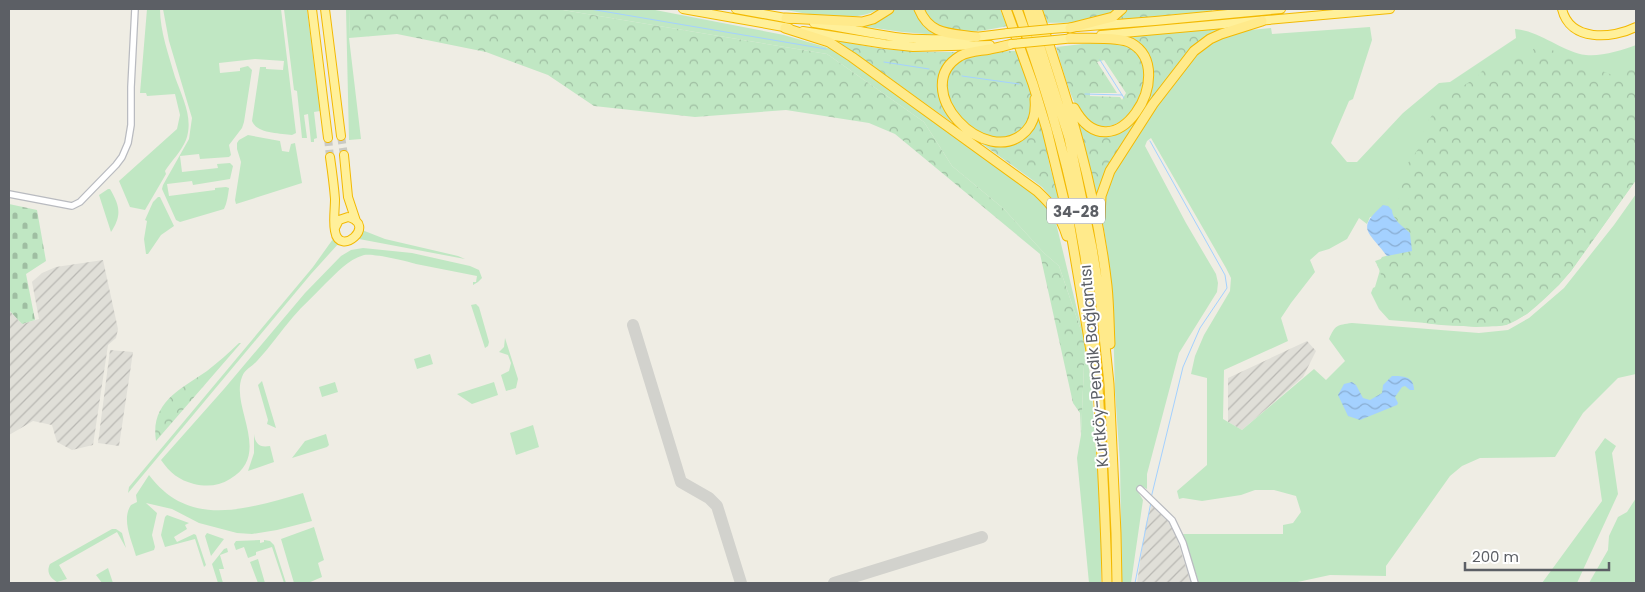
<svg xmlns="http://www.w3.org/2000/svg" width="1645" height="592" font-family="Poppins,sans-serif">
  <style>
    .industrial { fill: url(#industrial-furrows) }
    .green { fill: #c0e7c3 }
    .forest { fill: url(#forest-crowns); fill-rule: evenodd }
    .cemetery { fill: url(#cemetery-stones) }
    .water { fill: url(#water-waves) }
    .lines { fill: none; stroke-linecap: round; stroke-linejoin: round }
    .stream { stroke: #a4d1ff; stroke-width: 1 }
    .taxiway { stroke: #d2d2cd; stroke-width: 12 }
    .trunk-tunnel { stroke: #cacac4; stroke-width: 8; stroke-dasharray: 8 4; stroke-linecap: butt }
    .tertiary-casing { stroke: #b9bbc0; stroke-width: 8 }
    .trunk-casing { stroke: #f3b900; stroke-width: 10 }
    .motorway-casing { stroke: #f3b900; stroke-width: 11 }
    .tertiary { stroke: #fff; stroke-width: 5.5 }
    .trunk { stroke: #fff09a; stroke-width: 8 }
    .motorway { stroke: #ffea8b; stroke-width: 9 }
    .trunk-bridge-casing { stroke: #f3b900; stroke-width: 10; stroke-linecap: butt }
    .trunk-bridge { stroke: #fff09a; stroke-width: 8 }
    .labels { text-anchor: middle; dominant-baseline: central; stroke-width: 4; stroke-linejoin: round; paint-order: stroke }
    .shield { fill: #fff; stroke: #8d8f93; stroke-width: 1 }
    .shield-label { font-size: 15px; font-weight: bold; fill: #5c5f65 }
    .street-label { font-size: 16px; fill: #5c5f65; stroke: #fff }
  </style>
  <defs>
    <pattern id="industrial-furrows" width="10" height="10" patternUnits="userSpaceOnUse" patternTransform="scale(1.25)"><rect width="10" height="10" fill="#e0dfd8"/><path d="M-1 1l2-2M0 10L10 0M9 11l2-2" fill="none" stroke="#b9b8b3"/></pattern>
    <pattern id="forest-crowns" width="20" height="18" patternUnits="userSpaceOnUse" patternTransform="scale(1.25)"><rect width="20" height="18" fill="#c0e7c3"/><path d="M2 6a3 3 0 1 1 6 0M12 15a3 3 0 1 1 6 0" fill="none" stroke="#9fbea2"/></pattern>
    <pattern id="cemetery-stones" width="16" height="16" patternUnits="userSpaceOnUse" patternTransform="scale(1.25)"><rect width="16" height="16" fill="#c0e7c3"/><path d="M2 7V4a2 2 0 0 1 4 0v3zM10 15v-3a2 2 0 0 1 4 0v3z" fill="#9fbea2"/></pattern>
    <pattern id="water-waves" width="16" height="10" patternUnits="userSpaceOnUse" patternTransform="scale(1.25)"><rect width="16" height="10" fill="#a4d1ff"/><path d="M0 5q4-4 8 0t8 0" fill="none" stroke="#89add2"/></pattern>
  </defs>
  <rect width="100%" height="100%" fill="#efede4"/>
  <path class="industrial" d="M103 260 118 329 116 338 108 345 93 445 72 450 57 442 52 425 33 421 9 435V310L22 324 39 319 32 282 42 273 56 267Z
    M1307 341 1316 351 1303 377 1242 430 1228 422V378Z
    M110 350 133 352 119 446 98 443Z
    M1152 504 1164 513 1173 526 1191 583H1137L1146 523Z"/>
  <path class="green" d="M147 9H160C160 31 169 56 175 77 182 97 194 118 186 140 181 152 172 160 165 171L166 174 145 210 130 207 119 181 177 129 180 115 175 94 147 96 146 93H140Z
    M163 9H281L296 133 292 135C280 133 257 134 252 121L260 67H266V69L283 70 284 61 255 59 219 63 220 73 240 71V68L248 66 252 70 244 122 242 128 229 145 231 155 229 157 200 159 199 154 180 156 182 172 218 168 217 164 230 163 233 166 230 179 193 185 192 181 167 184 169 196 215 190V188L226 187 229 188C228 195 227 203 224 209L180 222 176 220 162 189 163 185 189 139 192 118 169 41Z
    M284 9H307L320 111 314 112 317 138 314 139V142H311L308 114 304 115 307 138H302L297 91 294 90Z
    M346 9H350L349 38 361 139 349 140Z
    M557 9H650L784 35 832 49 1038 197 1048 208 1055 219 1085 342 1091 381 1101 517V583H1089L1077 458 1081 435 1085 342 1059 266 1044 253 1004 209 952 166 924 122 827 54Z
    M778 9H879C852 25 808 13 778 9Z
    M894 9H915L922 22 938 35 902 32 861 26 891 12Z
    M1370 27 1372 40 1353 99 1349 101 1331 143 1347 162H1357L1403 113 1439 83 1450 82 1516 38 1515 29C1541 31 1562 52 1586 55 1600 57 1623 50 1636 45V180L1571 271 1559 285 1527 314 1506 325 1476 327 1389 320 1379 309 1371 293 1373 288 1375 287 1380 270 1375 261 1401 252 1395 219 1392 215 1370 217 1367 224 1359 218 1347 239 1329 249 1319 252 1310 260 1315 272 1291 303 1281 318 1288 341 1224 370 1223 419 1242 430 1314 369 1326 380 1345 361 1329 339C1335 325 1337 325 1352 323L1479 333 1508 330 1529 318 1564 288 1614 225 1636 194V374L1618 378 1583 413 1555 457 1480 458 1462 466 1450 476 1386 566V576L1330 575 1293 583H1199L1183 534H1283V525L1293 523 1301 512 1296 496 1274 490H1255L1241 495 1202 501 1183 498 1179 499 1177 491 1207 465V378L1191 374 1195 356 1204 335 1230 291 1231 278 1226 268 1151 138 1147 141 1145 146 1186 223 1216 274 1218 283 1217 292 1179 353 1147 474V489L1141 486 1137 490 1143 500 1131 583H1122L1120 463 1115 391 1113 319 1107 248 1103 224V200L1106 185 1140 129 1196 54 1209 43 1240 31 1271 28 1272 34Z
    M248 135 280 141 282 151 289 152 291 144 295 143 302 183 236 204 235 200 241 162 237 149V143L239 140Z
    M108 189H110C120 206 122 215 111 232L99 195Z
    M158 197H160L174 226 161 235 148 254H146L144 239 147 221 145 220 153 202Z
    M362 230 385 239 458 256 465 259 359 239Z
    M333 239 339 243 311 274 128 493 129 487 313 267Z
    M363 248 412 253 470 266 479 270 482 278 478 282 473 285V282H476L477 276 416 264C408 261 372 253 364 255 347 260 337 273 325 284 315 295 303 305 293 317 281 331 270 347 257 361 252 367 245 369 242 377 230 407 273 454 230 479 219 486 207 487 194 484 179 480 170 473 161 460L224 389 305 293 341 256 351 250Z
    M476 304 479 307 489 342 488 346 485 348 471 305Z
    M505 338 518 379 516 388 506 391 501 375 509 371 511 363 508 355 499 352 504 347Z
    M430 354 433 364 417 369 414 359Z
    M262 381 276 428 267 424 268 420 258 385Z
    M335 382 338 392 322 397 319 387Z
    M494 382 498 395 472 404 457 394Z
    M533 425 539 447 516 455 510 433Z
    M254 434C255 444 260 448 270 446L274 462 248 471 254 453Z
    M326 434 329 445 327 447 292 458 305 441Z
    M1605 438 1616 446 1612 453 1618 494 1577 583H1542L1602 501 1595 452Z
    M149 475C190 530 249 508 303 493L312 521 277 530 252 534 237 533 199 523 172 509 146 503 157 513 152 535 155 547 154 550 136 556C132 541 121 519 131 505L137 502 136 495Z
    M1636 498V583H1589L1608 550 1609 536 1618 517 1627 512Z
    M167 515 189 523 185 525 187 529 174 537 177 542 194 534 196 535 206 565 204 567 195 539 165 547 161 535 165 517Z
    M314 527 324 560 318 563 322 577 308 583H294L281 539Z
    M112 529H116L122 533 126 548 117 532 59 565 67 579 57 582C50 578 46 572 50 564Z
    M207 533 224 539 211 556 205 536Z
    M260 540V543L264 542V540L270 541 274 545 286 583H284L272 547 256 552V555L248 558 244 547 236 550 234 544 236 541Z
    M227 548 228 552 220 555 224 569H219L223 583H218L212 564 224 549Z
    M258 559 265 583H258L250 562Z
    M108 568 113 583H102L96 575Z"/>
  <path class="forest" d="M350 9H557L827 54 924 122 952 166 1004 209 1044 253 1059 266 1085 342 1081 435 1080 413 1073 403 1040 254 895 134 869 123 786 110 695 117 594 106 548 75 486 52 397 34 349 38Z
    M922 9H1000L1007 26C987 30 951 38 934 25 929 21 925 14 922 9Z
    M1041 9H1118C1101 25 1069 22 1046 23Z
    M1127 9H1212V11L1115 20Z
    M1224 28 1155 95 1096 206 1076 118C1085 129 1088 131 1102 133 1146 141 1176 58 1126 37Z
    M833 40 883 49 923 52H960L946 64 941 72 939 82 940 96 945 107 990 144 1008 145 1022 139 1028 134 1039 112 1050 167 1063 211 1042 187 1034 181 849 49Z
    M1109 41C1115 42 1122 43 1128 45 1168 63 1125 156 1084 117 1072 107 1061 63 1056 47ZM1104 60 1126 93 1122 100 1120 97 1090 96V93H1117L1097 62Z
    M1536 45 1550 49 1566 57 1615 76 1631 61H1636V180L1571 271C1555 289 1530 317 1506 325 1494 328 1439 326 1425 323 1421 322 1393 305 1390 301 1383 292 1383 275 1377 265L1382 257 1401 252 1408 253 1410 233 1392 215V210L1399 206 1397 185 1405 167 1419 148 1425 125 1445 97 1476 78 1483 70 1500 66 1513 59 1531 53Z
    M1017 51C1022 68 1034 91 1032 109 1032 115 1029 119 1027 123 1005 160 951 122 945 91 944 87 946 83 947 80 949 70 952 64 961 59 973 52 1003 51 1017 51Z
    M239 343H241L156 441C150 402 181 389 207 371 218 362 229 353 239 343Z"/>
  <path class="cemetery" d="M9 204 37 210 46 261 26 274 35 320 22 324 9 310Z"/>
  <path class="water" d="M1383 205 1388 206 1392 210C1392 220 1404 227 1410 233L1412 251 1387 256C1369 231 1355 230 1383 205Z
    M1392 376C1403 376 1414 376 1414 390H1410L1405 386 1402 387 1395 397 1398 403 1397 405 1360 420 1348 416 1338 395 1344 384 1352 382 1356 385 1363 398 1370 400 1382 393 1383 385Z"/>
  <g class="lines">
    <path class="stream" d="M590 9 826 49
      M1100 60 1124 98
      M884 62 929 69
      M962 76 1019 84
      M1085 94 1122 95
      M1150 141 1225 275 1227 288 1200 328 1183 367 1151 498
      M1135 583 1151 502"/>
    <path class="taxiway" d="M633 325 681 482 709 498 717 506 741 583
      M834 583 982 537"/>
    <path class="trunk-tunnel" d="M341 136 344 155
      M328 138 330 157"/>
    <defs>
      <path id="tertiary" d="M9 194 72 206 80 202 116 165 122 157 128 143 131 125V87L135 9
        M1140 489 1172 520 1183 543 1195 583"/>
      <path id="trunk" d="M312 9 328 138
        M325 9 341 136
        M683 9 789 28
        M736 9 791 19
        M1562 9C1570 42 1612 39 1636 27
        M814 23C841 27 868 33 895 37 932 42 971 38 1008 33
        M1051 29 1155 21 1281 9
        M803 31 885 44 913 47 990 45
        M1101 35 1390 9
        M1055 40 1075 38
        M344 155 348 197 356 221
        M330 157C332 171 334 185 335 199 335 210 333 221 335 231 339 258 378 225 348 217L339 220 335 228"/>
      <path id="motorway" d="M919 9C930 36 951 33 976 37
        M1006 9 1033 84 1047 130 1069 221 1091 351
        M1017 9C1047 89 1071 171 1085 256 1093 311 1097 366 1100 421 1103 475 1106 529 1107 583
        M1028 9 1069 138 1092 248 1100 297 1109 384 1116 533 1117 583
        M1037 9C1068 100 1096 190 1107 286 1109 305 1109 325 1110 344
        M786 18 862 22 873 19 889 9
        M785 28 829 42 852 57 1037 191C1053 206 1060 215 1067 236
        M1070 28 1113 17 1122 9
        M1070 38C1086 39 1119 36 1131 43 1181 71 1113 179 1074 108
        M1012 44C1004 46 997 48 990 49 980 51 969 51 960 56 907 88 986 172 1026 131 1034 123 1036 110 1035 99
        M1100 217 1101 196 1110 171 1153 104 1194 51 1210 39 1221 34 1262 21"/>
    </defs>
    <use href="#tertiary" class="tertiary-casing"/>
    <use href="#trunk" class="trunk-casing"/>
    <use href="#motorway" class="motorway-casing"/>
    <use href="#tertiary" class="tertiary"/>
    <use href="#trunk" class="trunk"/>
    <use href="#motorway" class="motorway"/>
    <defs>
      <path id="trunk-bridge" d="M1008 33 1051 29
        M1012 44 1055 40"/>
    </defs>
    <use href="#trunk-bridge" class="trunk-bridge-casing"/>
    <use href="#trunk-bridge" class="trunk-bridge"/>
  </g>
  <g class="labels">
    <rect class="shield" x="1047" y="198.5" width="58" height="25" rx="4"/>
    <g class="shield-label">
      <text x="1076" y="211">34-28</text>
    </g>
    <g class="street-label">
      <text transform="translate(1094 366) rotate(-95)">Kurtköy-Pendik Bağlantısı</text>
    </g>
  </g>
  <rect width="1645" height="592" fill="none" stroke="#5c5f65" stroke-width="20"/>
  <path d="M1465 562v8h144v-8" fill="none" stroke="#5c5f65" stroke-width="2.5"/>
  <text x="1472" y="562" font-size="15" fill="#5c5f65" stroke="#ffffff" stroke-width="4" paint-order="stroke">200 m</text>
</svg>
